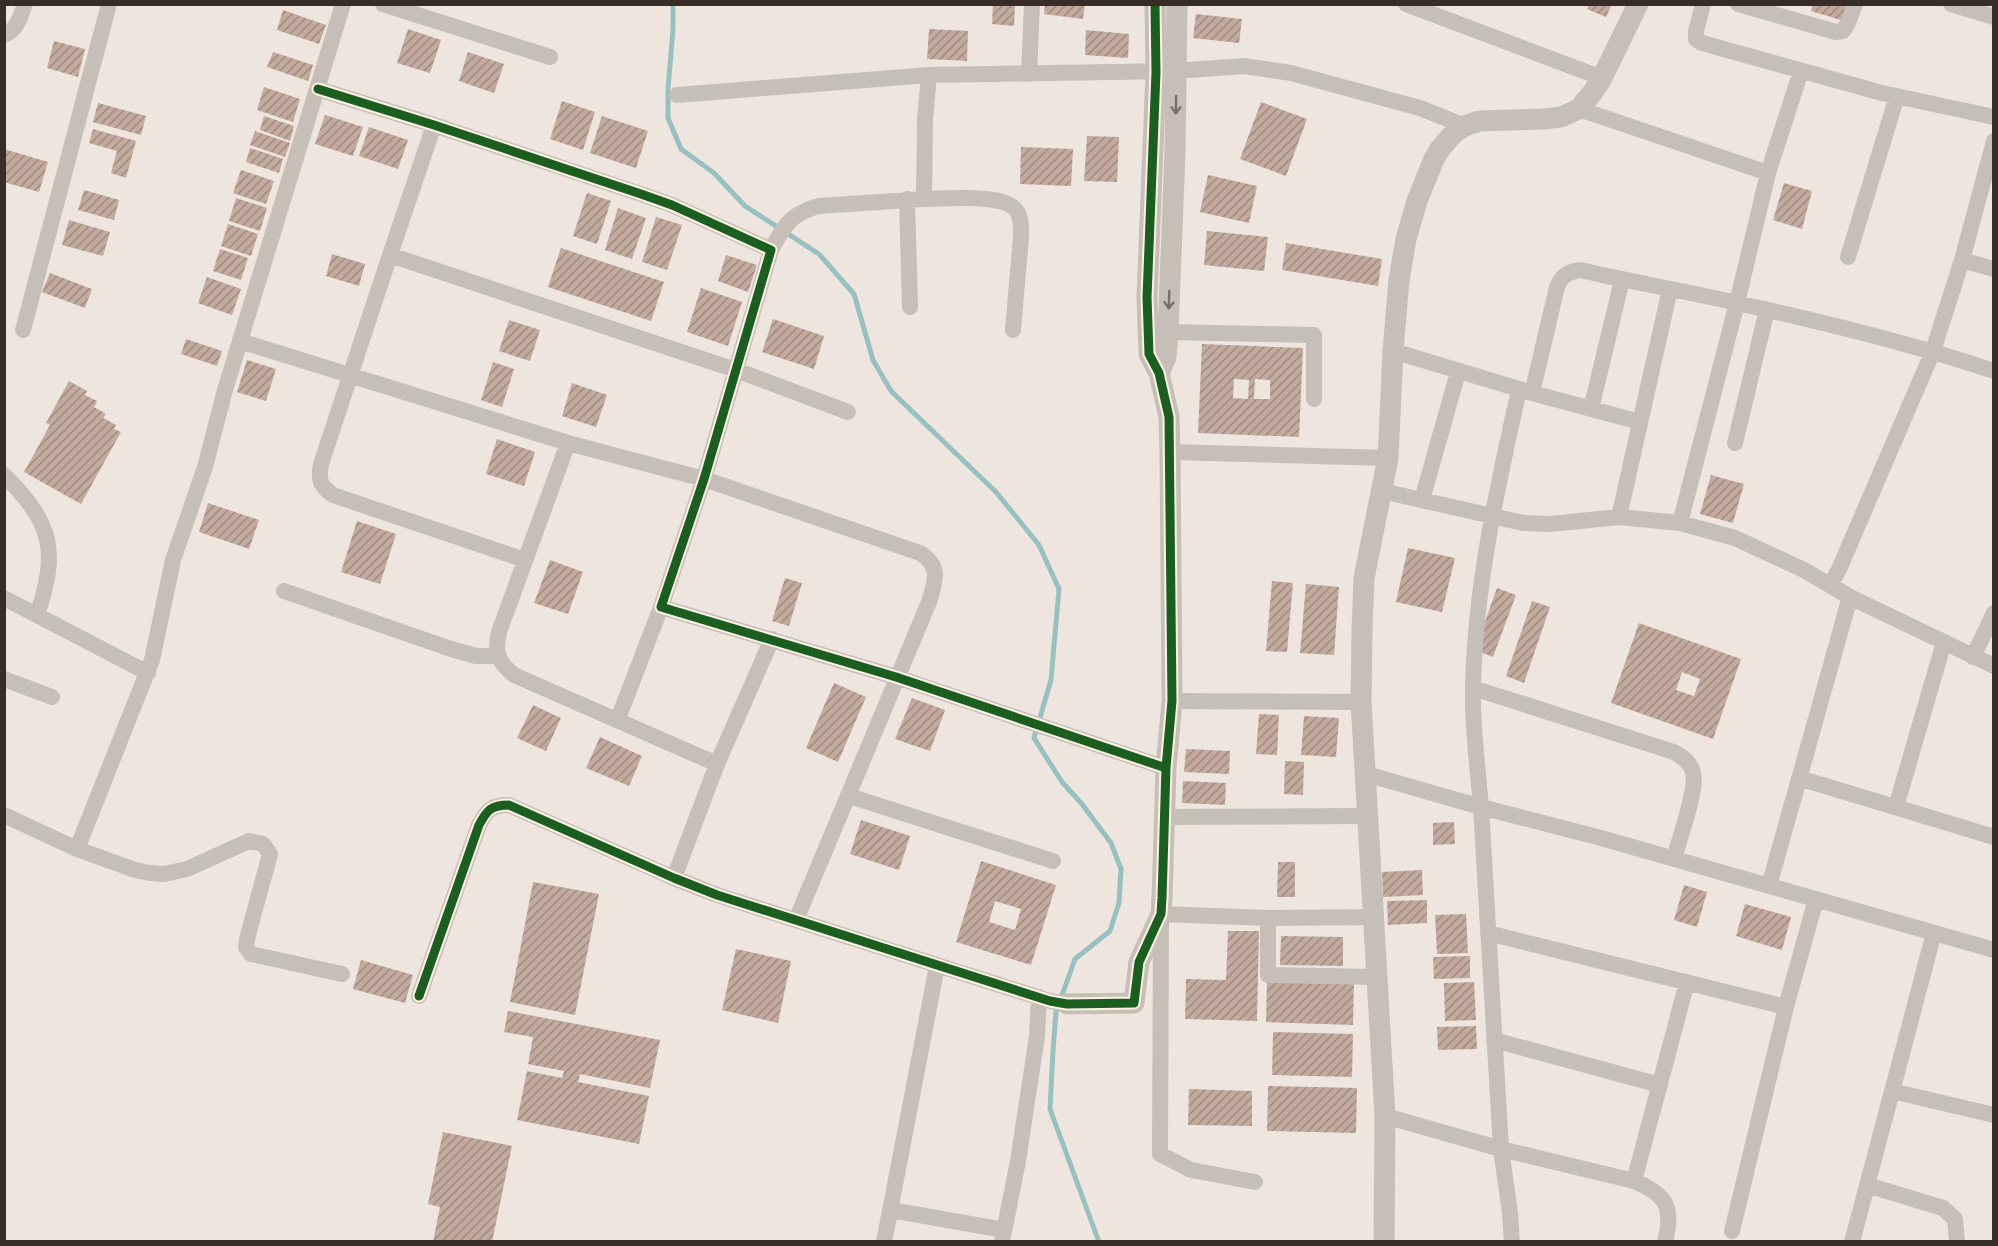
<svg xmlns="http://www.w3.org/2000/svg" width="1998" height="1246" font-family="'Work Sans',sans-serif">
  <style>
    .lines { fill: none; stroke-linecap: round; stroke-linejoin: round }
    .stream { stroke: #99c0c0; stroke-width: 5 }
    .building { fill: url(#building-hatch); fill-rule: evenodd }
    .minor { stroke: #c6bfb8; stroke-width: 16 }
    .tertiary { stroke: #c6bfb8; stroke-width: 21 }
    .cycleway-casing { stroke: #fbf1e5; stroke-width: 13 }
    .cycleway { stroke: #1b5e20; stroke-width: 9 }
    .oneway { stroke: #776e68 }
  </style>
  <defs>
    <pattern id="building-hatch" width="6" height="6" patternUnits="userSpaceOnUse" patternTransform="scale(1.5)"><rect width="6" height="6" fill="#c3aa9e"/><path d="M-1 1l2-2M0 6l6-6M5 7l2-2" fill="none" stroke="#9f8b81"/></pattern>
  </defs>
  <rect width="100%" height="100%" fill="#eee6de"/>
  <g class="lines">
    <path class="stream" d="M673 4V29L668 89V118L681 149 714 173 745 206 819 254 854 294 873 360 891 391 996 492 1039 545 1059 589 1051 680 1034 738 1062 782 1082 804 1111 843 1121 869 1119 903 1110 931 1075 959 1056 1012 1053 1051 1050 1109 1099 1242"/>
  </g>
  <path class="building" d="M993 4H1015L1014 26 992 24Z
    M1045 4H1085L1083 19 1044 14Z
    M1589 4H1612L1606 17 1587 9Z
    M1813 4H1849L1844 21 1811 11Z
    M283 10 326 25 319 44 277 30Z
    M1196 14 1242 19 1239 43 1193 38Z
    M408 29 441 40 430 73 397 63Z
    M929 29 968 31 967 61 927 59Z
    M1086 30 1129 34 1128 58 1085 55Z
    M54 41 85 49 78 77 47 68Z
    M273 52 313 65 308 81 267 67Z
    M468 52 504 64 494 93 459 81Z
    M264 87 300 99 293 122 257 110Z
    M562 101 595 112 583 150 550 139Z
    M1261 102 1307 119 1286 176 1240 159Z
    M98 103 146 116 141 135 93 122Z
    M325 115 363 127 353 156 315 144Z
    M264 116 294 126 290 141 260 130Z
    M602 116 648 131 636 168 590 153Z
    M369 127 408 140 398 169 359 156Z
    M93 129 136 141 126 178 111 173 117 151 89 143Z
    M255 131 290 143 285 157 250 145Z
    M1087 136 1119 137 1117 182 1084 181Z
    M1021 147 1073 149 1071 186 1020 184Z
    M250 148 283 159 279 173 246 162Z
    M4 149 48 162 39 192 4 182Z
    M241 170 274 181 266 204 233 193Z
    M1208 175 1257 186 1249 223 1200 212Z
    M1784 183 1812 191 1802 229 1773 220Z
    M84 190 119 200 114 220 78 210Z
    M587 193 611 201 597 244 573 236Z
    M236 198 267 208 260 231 229 221Z
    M618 208 646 218 632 259 605 250Z
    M656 217 682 225 667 270 642 262Z
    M69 220 110 232 103 256 62 245Z
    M228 224 258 234 251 256 221 246Z
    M1207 231 1268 237 1264 271 1204 265Z
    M1286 243 1382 259 1378 286 1282 270Z
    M561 248 664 282 651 321 548 287Z
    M220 249 248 258 241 280 213 271Z
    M332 254 365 264 359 286 326 276Z
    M726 255 757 265 748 292 718 281Z
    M50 273 92 289 85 308 42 292Z
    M207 277 241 289 232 315 198 303Z
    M701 288 742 302 728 346 687 332Z
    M773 319 824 336 814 369 762 352Z
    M509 320 540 330 530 361 499 351Z
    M186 339 222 351 217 366 181 354Z
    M1202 344 1303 348 1299 437 1198 433ZM1234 379 1249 380 1248 399 1233 398ZM1255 379 1270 380V399H1254Z
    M247 360 276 369 266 401 237 392Z
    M493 362 514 369 502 407 481 400Z
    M69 381 87 391 85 395 97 401 94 407 106 414 103 418 116 425 114 429 121 432 81 504 24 472 50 425 46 423Z
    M572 383 607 395 596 427 562 416Z
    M497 439 535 452 524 486 486 474Z
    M1711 475 1744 484 1733 523 1700 514Z
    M208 503 259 520 249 549 199 532Z
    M357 521 396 534 380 584 341 572Z
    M1408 548 1455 558 1442 612 1396 602Z
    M550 560 583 572 568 614 534 603Z
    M785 578 802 583 789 626 772 621Z
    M1272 581 1293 583 1287 652 1266 651Z
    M1306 584 1339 587 1334 655 1300 653Z
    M1497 588 1516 595 1493 657 1475 650Z
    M1532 601 1550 607 1524 683 1506 676Z
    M1639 623 1741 659 1713 739 1611 703ZM1682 672 1700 679 1694 696 1676 690Z
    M834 683 866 697 838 762 806 748Z
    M912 698 945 710 930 751 895 739Z
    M533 705 561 718 546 751 517 738Z
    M1259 714 1279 715 1277 755 1256 754Z
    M1304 716 1339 718 1336 757 1301 755Z
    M600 737 642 756 629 786 586 768Z
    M1186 749 1230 751 1229 774 1184 772Z
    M1285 761 1304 762 1303 795 1284 794Z
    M1183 781 1226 783 1225 805 1182 803Z
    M861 820 910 836 899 870 850 854Z
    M1454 822 1455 844 1433 845V823Z
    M981 861 1056 885 1031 965 956 942ZM995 901 1021 909 1015 930 989 922Z
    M1278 862H1295V897H1277Z
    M1422 870 1423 895 1383 897 1382 872Z
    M533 882 599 894 575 1015 510 1002Z
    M1684 885 1707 892 1697 927 1674 920Z
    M1427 900V923L1388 925 1387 901Z
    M1745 904 1791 917 1782 950 1736 936Z
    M1466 914 1468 953 1437 954 1435 915Z
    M1228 931H1259L1257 1021 1185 1019 1186 979 1226 980Z
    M1281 936 1343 937V966L1280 965Z
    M736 949 791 961 778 1023 722 1010Z
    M1470 956V978L1434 979 1433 957Z
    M361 960 413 975 405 1003 353 989Z
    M1267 979 1354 981 1353 1025 1266 1022Z
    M1474 982 1476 1020 1445 1021 1444 983Z
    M508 1011 660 1040 650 1088 580 1074 578 1082 649 1096 639 1144 517 1120 527 1071 562 1078 564 1071 528 1064 533 1037 504 1032Z
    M1476 1026 1477 1049 1438 1050 1437 1027Z
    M1273 1032 1353 1034 1352 1077 1272 1075Z
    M1268 1086 1357 1088 1356 1133 1267 1131Z
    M1189 1089 1252 1091V1126L1188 1125Z
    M443 1132 512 1146 492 1242H433L440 1207 428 1204Z"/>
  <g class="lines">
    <path class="minor" d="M383 4 550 57
      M1406 4 1602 78
      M1703 4 1696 31V39L1702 43 1882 93 1994 117
      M1738 4 1836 32 1843 31 1848 23 1855 4
      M1951 4 1994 17
      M4 35C18 29 20 17 25 4
      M1029 74 1032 4
      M318 89 434 125 641 194 672 205 771 250 704 479 661 607 896 677 1166 768
      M677 95 929 75 1176 71 1244 66 1291 73 1420 108 1465 126
      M1579 109 1768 173
      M434 125 390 255 736 370 848 412
      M907 199 910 307
      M924 199C945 199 1003 193 1016 210 1022 218 1021 228 1021 237L1013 330
      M771 250C784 226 791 213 819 206L924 199 925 120 929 75
      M390 255 321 464C318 480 320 486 333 495L525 560
      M1848 257 1897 96
      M1962 260 1994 269
      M23 330 109 4
      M1168 332 1314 335V399
      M240 341 568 443 704 479 920 553C942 567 935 581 929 602L796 920
      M1393 351 1532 393 1640 422
      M1519 390C1497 488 1475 587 1473 688 1472 728 1478 768 1481 807L1601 838 1994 950
      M1532 393 1557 287C1562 275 1568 272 1580 270 1632 282 1685 291 1737 303 1823 322 1910 343 1994 371
      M1591 409 1622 280
      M568 443 499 632C494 652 498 662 514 675L717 764
      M1735 443 1767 310
      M1170 452 1388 458
      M4 475C52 523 59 550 37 615
      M1382 491 1523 523 1550 524 1619 517 1680 523 1735 538 1804 570 1850 597 1994 666
      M1422 500 1458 372
      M1619 517 1670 289
      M1680 523 1737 303 1768 173 1801 71
      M1831 584 1840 567 1933 351 1962 260 1994 141
      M284 591 451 649 476 656H497
      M4 598 148 673
      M1973 657 1994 613
      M4 679 52 697
      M1473 688 1674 752C1683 757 1690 762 1693 772 1698 789 1679 839 1674 859
      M1172 701 1361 702
      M618 719 661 607
      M1366 774 1481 807 1501 1149 1510 1213 1512 1242
      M1799 778 1994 837
      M849 796 1053 861
      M1896 807 1944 642
      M4 815 77 849 135 870 150 873 164 874 187 869 249 841 263 844 270 854 247 939 246 947 251 954 342 974
      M1165 817 1367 816
      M77 849 152 660 173 560 205 467 225 390 343 4
      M674 878 717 764 772 639
      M1769 886 1850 597
      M1268 918V975L1377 977
      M1488 933 1786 1007
      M419 996 479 825C487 810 491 805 509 805L674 878 717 895 1050 1001 1067 1004
      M1494 1040 1660 1085
      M1892 1091 1994 1115
      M1385 1116 1501 1149 1634 1181C1666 1194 1674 1207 1665 1242
      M1634 1181 1687 982
      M1255 1182 1191 1170 1160 1154 1161 914 1268 918 1374 917
      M1867 1185 1943 1208 1955 1219 1957 1242
      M891 1210 1004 1230
      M1732 1231 1786 1007 1816 899
      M884 1242 937 966
      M1002 1242 1018 1161 1037 1036 1039 997
      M1852 1242 1934 933"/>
    <path class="tertiary" d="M1159 373 1166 357 1168 332 1175 153 1177 4
      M1067 1004 1134 1003 1139 962 1161 914 1162 898 1166 768 1172 701 1170 452 1169 417 1159 373 1149 354 1147 297 1156 72 1155 4
      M1384 1242 1385 1116 1361 702 1362 630 1364 578 1388 458 1393 351 1399 280 1406 239 1417 201 1434 159 1440 149 1454 133 1465 126 1479 121 1543 119 1561 117 1579 109 1593 92 1602 78 1638 4"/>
    <defs>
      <path id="cycleway" d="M318 89 434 125 641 194 672 205 771 250 704 479 661 607 896 677 1166 768
        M419 996 479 825C487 810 491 805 509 805L674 878 717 895 1050 1001 1067 1004 1134 1003 1139 962 1161 914 1162 898 1166 768 1172 701 1169 417 1159 373 1149 354 1147 297 1156 72 1155 4"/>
    </defs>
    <use href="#cycleway" class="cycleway-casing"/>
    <use href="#cycleway" class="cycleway"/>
  </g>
  <defs><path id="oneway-shaft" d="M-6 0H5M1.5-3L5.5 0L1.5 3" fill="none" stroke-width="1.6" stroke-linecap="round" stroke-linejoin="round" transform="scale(1.5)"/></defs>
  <g class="oneway">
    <use href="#oneway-shaft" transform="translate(1176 105) rotate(91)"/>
    <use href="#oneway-shaft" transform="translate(1169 300) rotate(92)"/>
  </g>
  <rect width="1998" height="1246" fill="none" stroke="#372c26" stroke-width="12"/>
</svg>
